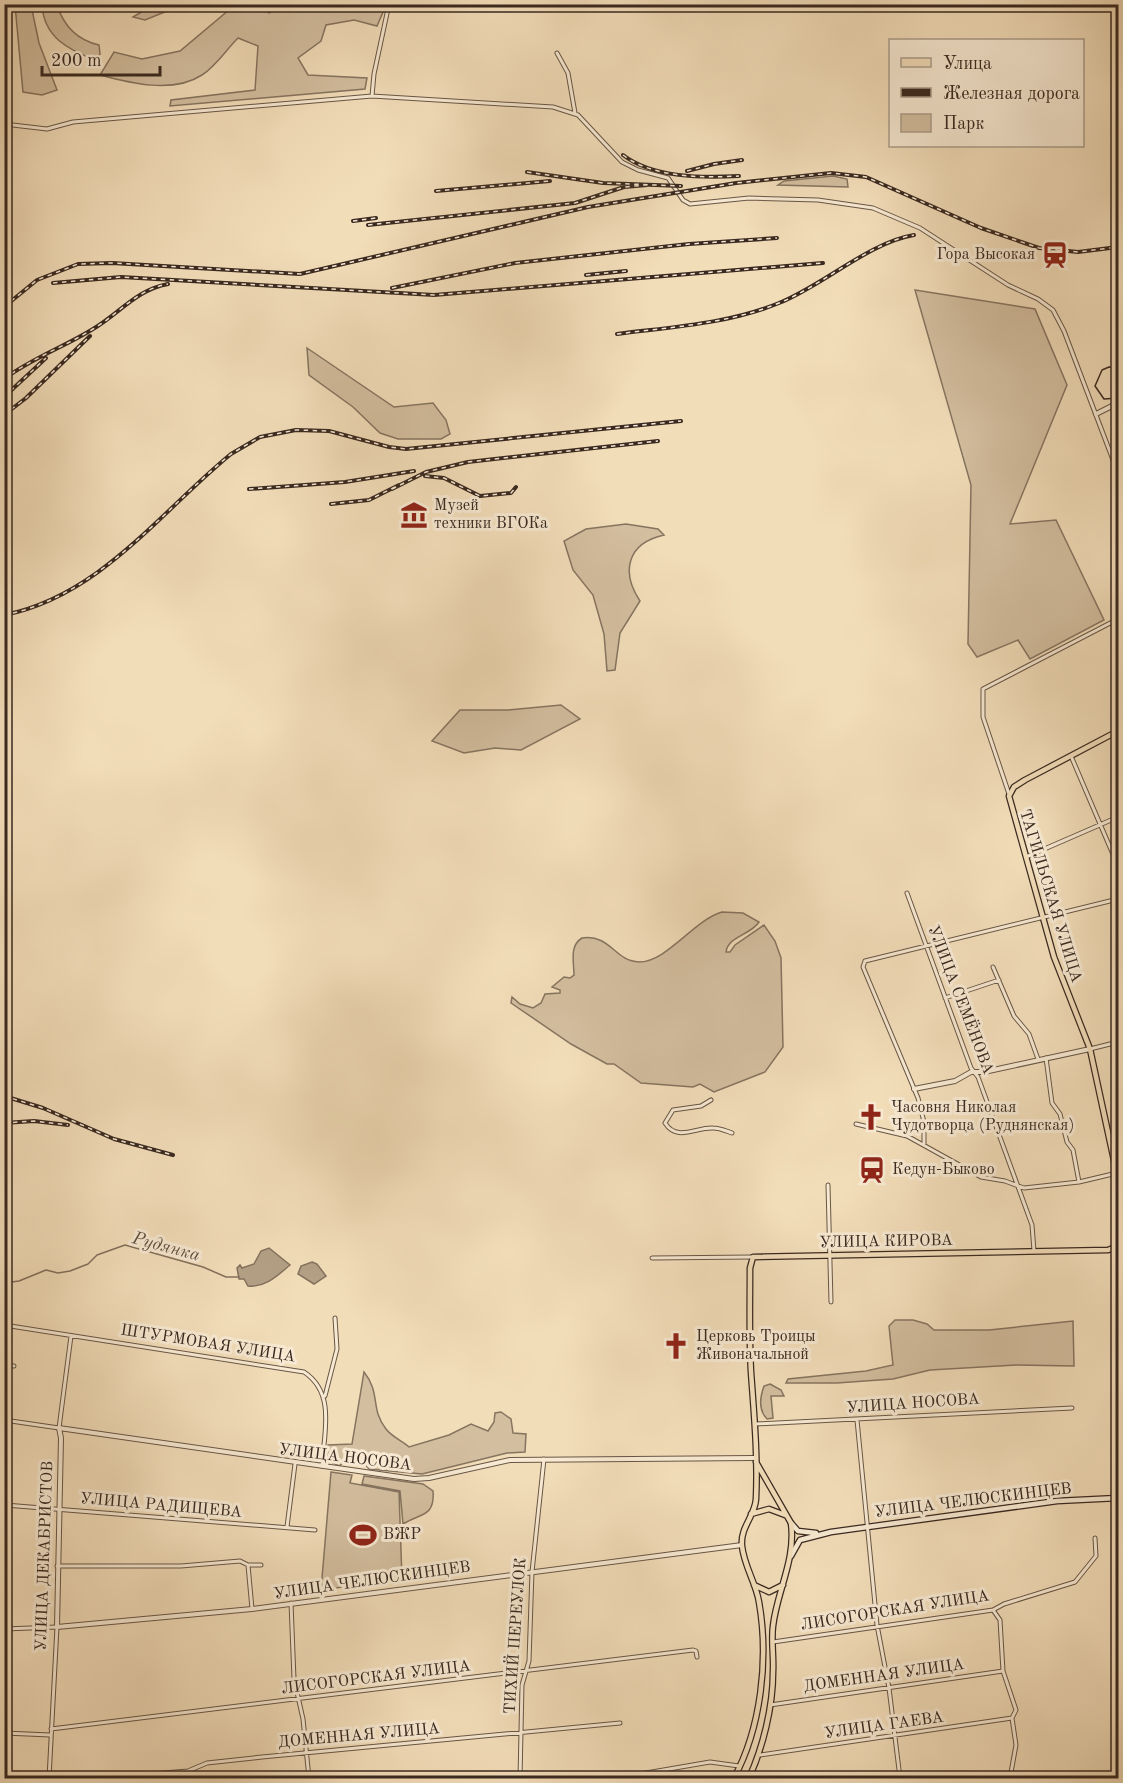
<svg xmlns="http://www.w3.org/2000/svg" width="1123" height="1783" font-family="'Old Standard TT',serif">
  <style>
    .green { fill: #d3be9f; stroke: #867460; stroke-width: 1.5 }
    .water { fill: #b3a085; stroke: #83705d; stroke-width: 1.5 }
    .lines { fill: none; stroke-linecap: round; stroke-linejoin: round }
    .stream { stroke: #83705d; stroke-width: 1.5 }
    .minor-casing { stroke: #685646; stroke-width: 5 }
    .tertiary-casing { stroke: #685646; stroke-width: 6 }
    .secondary-casing { stroke: #3a2920; stroke-width: 7 }
    .primary-casing { stroke: #3a2920; stroke-width: 7 }
    .minor { stroke: #f7e9d2; stroke-width: 3 }
    .tertiary { stroke: #f7e9d2; stroke-width: 4 }
    .secondary { stroke: #f7e9d2; stroke-width: 4.5 }
    .primary { stroke: #f2ddb9; stroke-width: 4.5 }
    .tram { stroke: #3a2920; stroke-width: 1.5 }
    .rail-casing { stroke: #3a2920; stroke-width: 4 }
    .rail { stroke: #f7e9d2; stroke-width: 1.5; stroke-dasharray: 4.5; stroke-linecap: butt }
    .labels { text-anchor: middle; dominant-baseline: central; stroke-width: 6; stroke-linejoin: round; paint-order: stroke }
    .poi-label { font-size: 16px; fill: #3a2920; stroke: #f7e9d2; text-anchor: start }
    .street-label { font-size: 16px; fill: #3a2920; stroke: #f7e9d2 }
    .water-label { font-size: 18px; font-style: italic; fill: #5e4d3e; stroke: #f7e9d2 }
  </style>
  <rect width="100%" height="100%" fill="#f2ddb9"/>
  <filter id="stains"><feTurbulence type="fractalNoise" baseFrequency=".00333" numOctaves="4"/><feColorMatrix values="0 0 0 0 .2 0 0 0 0 .09 0 0 0 0 .02 0 0 0 .5 -.17"/></filter>
  <radialGradient id="worn" r=".72"><stop offset=".6" stop-color="#630" stop-opacity="0"/><stop offset="1" stop-color="#630" stop-opacity=".3"/></radialGradient>
  <path class="green" d="M185 4 196 6 167 11 145 20 133 17 153 5Z
    M15 5H31L39 43 57 90 42 95 23 92Z
    M42 5H57C64 27 77 40 99 45L100 54 96 60C68 50 44 37 42 5Z
    M338 5H379L383 12 377 26 354 20 326 25 321 41 298 58 308 75 367 78 365 89 170 106 171 100 255 90 258 46 238 38C226 50 216 66 202 75 173 94 130 83 100 75L114 52 142 59 180 51 230 9 219 5H256L269 13 285 5H299L306 11 314 5Z
    M833 176 847 179 848 187 778 185 784 181Z
    M915 290 1035 309 1067 385 1010 524 1056 520 1104 620 1030 659 1018 640 977 657 968 644 971 485Z
    M307 348 394 407 433 403 446 420 450 434 441 439H398L380 433 353 407 309 375Z
    M626 524 658 529 664 535C628 543 620 571 640 601L620 633 615 670 607 671 604 634 593 595 573 570 564 541 586 529Z
    M561 705 580 719 521 750 495 748 464 753 432 741 460 710H508Z
    M722 912 743 913 759 922C751 935 728 936 726 952H730L735 945 764 925 775 941 781 958 783 1047 765 1072 714 1092 700 1084 693 1087 641 1083 614 1064H607L571 1044 511 1003 512 997 520 1004 533 1008 541 1003 545 994 560 993V990L552 987 564 977 570 978 574 975C574 962 569 946 582 938 611 934 614 961 639 962 667 962 694 920 722 912Z
    M895 1320H913L927 1324 934 1330H989L1073 1321 1074 1366 1016 1365 930 1370 893 1379 837 1383H786L788 1379 866 1371 893 1365 889 1326Z
    M364 1372C381 1393 370 1409 386 1429 391 1436 402 1441 409 1447L449 1435 471 1424 488 1431 494 1422 495 1413 501 1412 511 1419 513 1433 526 1434 525 1452 507 1453 422 1474 369 1469 362 1460 349 1459 339 1466 327 1460 328 1445 352 1444Z
    M770 1384 781 1390 784 1396H771L773 1418 767 1419C758 1410 760 1397 764 1386Z
    M331 1472 352 1475 350 1483 399 1492 402 1579 321 1590Z
    M364 1476 423 1484 433 1491C435 1517 421 1513 403 1524L400 1491 362 1484Z"/>
  <path class="water" d="M269 1248 290 1265C279 1274 266 1288 248 1286L244 1279H239L237 1268 240 1265 242 1268 254 1264 261 1251Z
    M312 1262 317 1264 326 1276 314 1284 298 1274 301 1266Z"/>
  <g class="lines">
    <path class="stream" d="M4 1283 19 1281 46 1270 58 1273 70 1271 88 1264 97 1255 125 1245 203 1267 226 1277H239"/>
    <defs>
      <path id="minor" d="M557 53 568 73 575 113
        M372 96 374 74 389 4
        M4 124 47 129 73 122 372 96 553 107 578 115 622 162 638 170 668 178 683 200 690 204 749 198 818 200 873 208 920 228 1008 285 1038 299 1053 310 1064 331 1118 473
        M1071 756 1118 866
        M1009 794 983 717V689L1118 619
        M1026 857 1118 817
        M907 893 971 1068 978 1077 1032 1225 1034 1251
        M993 967 1014 1016 1029 1034 1038 1059
        M945 998 999 980
        M1090 1049 1118 1042
        M1046 1058 1052 1103 1060 1114 1067 1142 1073 1150 1079 1182
        M711 1100 701 1106 673 1110 665 1123C677 1142 696 1127 713 1128 720 1128 726 1131 732 1133
        M856 1124 907 1136 981 1177 1005 1181 1024 1188 1079 1182 1117 1173
        M924 1144V1122L918 1098 863 967 865 961 1118 899
        M828 1185 831 1302
        M652 1258 752 1257
        M4 1325 304 1372C336 1393 324 1433 322 1466
        M4 1365 14 1366
        M325 1396 337 1349 335 1318
        M4 1420 59 1428 71 1336
        M857 1420 877 1625 889 1688 900 1778
        M756 1424 1072 1408
        M5 1505 315 1530
        M4 1511 6 1482
        M287 1527 295 1464
        M248 1565 252 1609
        M57 1566H181L240 1561 248 1565H261
        M291 1603 294 1679 303 1719 309 1778
        M993 1610 1000 1620 1003 1671 1016 1710 1012 1718 1016 1745 1010 1778
        M4 1629 57 1627 49 1778
        M773 1642 993 1610 1004 1604 1075 1582 1096 1556 1095 1538
        M770 1705 1003 1671
        M51 1729 693 1650 696 1651 697 1657
        M4 1733 50 1735
        M760 1755 1012 1718
        M102 1778 188 1771 207 1763 262 1757 620 1723
        M520 1778 522 1685 529 1661 532 1572 544 1459
        M617 1778 710 1762 739 1766"/>
      <path id="tertiary" d="M1096 414 1118 403
        M914 1089 955 1081 971 1072H984L1090 1049
        M742 1545 252 1609 57 1627 61 1438 59 1428 414 1479 429 1478 510 1460 754 1458"/>
      <path id="secondary" d="M791 1523 798 1531 816 1533
        M791 1556 800 1540 831 1532 1057 1501 1118 1498"/>
      <path id="primary" d="M1118 731 1025 780 1014 787 1009 796 1054 957 1090 1049 1118 1179
        M751 1514 769 1509 785 1515
        M754 1585 769 1592 783 1585
        M734 1778C761 1728 769 1659 759 1602 756 1583 744 1566 742 1546 740 1527 755 1516 756 1499 758 1456 754 1414 751 1372 749 1337 750 1302 750 1268L753 1257 1108 1250 1118 1246
        M749 1778C763 1747 773 1707 773 1672 774 1657 771 1641 773 1626 777 1591 796 1560 791 1523L756 1462"/>
    </defs>
    <use href="#minor" class="minor-casing"/>
    <use href="#tertiary" class="tertiary-casing"/>
    <use href="#secondary" class="secondary-casing"/>
    <use href="#primary" class="primary-casing"/>
    <use href="#minor" class="minor"/>
    <use href="#tertiary" class="tertiary"/>
    <use href="#secondary" class="secondary"/>
    <use href="#primary" class="primary"/>
    <path class="tram" d="M1118 368 1109 367 1102 370 1095 386 1104 399 1118 398"/>
    <defs>
      <path id="rail" d="M4 26C8 59 15 94 4 126
        M623 155C653 178 702 178 739 176
        M687 171 714 164 742 160
        M527 172 603 183 681 186
        M436 191 550 181
        M353 221 376 218
        M368 225 575 203 624 187 647 185
        M586 275 626 271
        M53 283 121 277 434 295 823 263
        M392 288 515 263 689 244 777 238
        M4 307 37 280 78 264 112 263 300 274 588 207 736 183 831 173 866 177 981 228 1039 248 1078 252 1118 247
        M617 334C671 327 728 324 779 303 822 286 870 242 914 235
        M4 379C32 358 64 347 93 329 120 313 136 290 168 284
        M4 397 46 358
        M4 415 26 398 90 336
        M425 476 444 478 480 496 511 493 516 487
        M249 489 345 482 414 471
        M392 489 426 472 468 462 658 441
        M331 504 369 500 399 485
        M4 615C100 596 160 512 231 454L260 437 296 430 329 431 389 447 406 449 681 421
        M4 1096 43 1108 114 1139 173 1155
        M4 1123 34 1121 68 1125"/>
    </defs>
    <use href="#rail" class="rail-casing"/>
    <use href="#rail" class="rail"/>
  </g>
  <defs>
    <symbol id="station-bare" viewBox="-9 -9 18 18"><path d="M-3-6H3Q5-6 5-4V2Q5 4 3 4L4.5 6H3L1.5 4h-3L-3 6H-4.5L-3 4Q-5 4-5 2V-4Q-5-6-3-6ZM-3.5-4v3h7v-3ZM-3.5 1v1.5H-2V1ZM2 1v1.5H3.5V1Z" fill="#8f2418" stroke="#f7e9d2" stroke-width="2.5" paint-order="stroke"/></symbol>
    <symbol id="museum-bare" viewBox="-9 -9 18 18"><path d="M0-6L6-3V-2H-6V-3ZM-5-1h2V3h-2ZM-1-1h2V3h-2ZM3-1h2V3H3ZM-6 4H6V6H-6Z" fill="#8f2418" stroke="#f7e9d2" stroke-width="2.5" paint-order="stroke"/></symbol>
    <symbol id="church-bare" viewBox="-9 -9 18 18"><path d="M-1.2-6h2.4v3.5h3.3v2.4h-3.3V6h-2.4V-.1h-3.3v-2.4h3.3Z" fill="#8f2418" stroke="#f7e9d2" stroke-width="2.5" paint-order="stroke"/></symbol>
    <symbol id="stadium-bare" viewBox="-9 -9 18 18"><path d="M0-5a6.5 5 0 1 0 0 10a6.5 5 0 1 0 0-10ZM-3.5-1.8h7v3.6h-7Z" fill="#8f2418" stroke="#f7e9d2" stroke-width="2.5" paint-order="stroke"/></symbol>
  </defs>
  <g fill-rule="evenodd">
    <use href="#station-bare" x="1036" y="236" width="38" height="38"/>
    <use href="#museum-bare" x="395" y="496" width="38" height="38"/>
    <use href="#church-bare" x="852" y="1098" width="38" height="38"/>
    <use href="#station-bare" x="853" y="1151" width="38" height="38"/>
    <use href="#church-bare" x="657" y="1327" width="38" height="38"/>
    <use href="#stadium-bare" x="344" y="1516" width="38" height="38"/>
  </g>
  <g class="labels">
    <g class="poi-label">
      <text x="1035" y="255" text-anchor="end">Гора Высокая</text>
      <text x="434" y="506">Музей<tspan x="434" dy="18">техники ВГОКа</tspan></text>
      <text x="891" y="1108">Часовня Николая<tspan x="891" dy="18">Чудотворца (Руднянская)</tspan></text>
      <text x="892" y="1170">Кедун-Быково</text>
      <text x="696" y="1337">Церковь Троицы<tspan x="696" dy="18">Живоначальной</tspan></text>
      <text x="383" y="1535">ВЖР</text>
    </g>
    <g class="street-label">
      <text transform="translate(1050 896) rotate(73)">ТАГИЛЬСКАЯ УЛИЦА</text>
      <text transform="translate(960 1000) rotate(69)">УЛИЦА СЕМЁНОВА</text>
      <text transform="translate(886 1242) rotate(-1)">УЛИЦА КИРОВА</text>
      <text transform="translate(208 1344) rotate(9)">ШТУРМОВАЯ УЛИЦА</text>
      <text transform="translate(913 1404) rotate(-4)">УЛИЦА НОСОВА</text>
      <text transform="translate(345 1458) rotate(7)">УЛИЦА НОСОВА</text>
      <text transform="translate(973 1501) rotate(-7)">УЛИЦА ЧЕЛЮСКИНЦЕВ</text>
      <text transform="translate(161 1506) rotate(5)">УЛИЦА РАДИЩЕВА</text>
      <text transform="translate(45 1556) rotate(-88)">УЛИЦА ДЕКАБРИСТОВ</text>
      <text transform="translate(372 1581) rotate(-8)">УЛИЦА ЧЕЛЮСКИНЦЕВ</text>
      <text transform="translate(895 1611) rotate(-9)">ЛИСОГОРСКАЯ УЛИЦА</text>
      <text transform="translate(516 1636) rotate(-86)">ТИХИЙ ПЕРЕУЛОК</text>
      <text transform="translate(884 1676) rotate(-8)">ДОМЕННАЯ УЛИЦА</text>
      <text transform="translate(376 1678) rotate(-7)">ЛИСОГОРСКАЯ УЛИЦА</text>
      <text transform="translate(884 1726) rotate(-8)">УЛИЦА ГАЕВА</text>
      <text transform="translate(359 1736) rotate(-5)">ДОМЕННАЯ УЛИЦА</text>
    </g>
    <g class="water-label">
      <text transform="translate(166 1247) rotate(15)">Рудянка</text>
    </g>
  </g>
  <rect width="1123" height="1783" fill="none" stroke="#f2ddb9" stroke-width="24"/>
  <rect x="6" y="6" width="1111" height="1771" fill="none" stroke="#3a2920" stroke-width="3"/>
  <rect x="12" y="12" width="1099" height="1759" fill="none" stroke="#3a2920" stroke-width="1.5"/>
  <rect x="889" y="39" width="195" height="108" fill="#f7e9d2" stroke="#ab9c8b" stroke-width="1.5"/>
  <rect x="901" y="58" width="30" height="9" fill="#f2ddb9" stroke="#ab9c8b" stroke-width="1.5"/>
  <text x="943" y="69" font-size="18" fill="#3a2920">Улица</text>
  <rect x="901" y="88" width="30" height="9" fill="#3a2920" stroke="#ab9c8b" stroke-width="1.5"/>
  <text x="943" y="99" font-size="18" fill="#3a2920">Железная дорога</text>
  <rect x="901" y="114" width="30" height="18" fill="#d3be9f" stroke="#ab9c8b" stroke-width="1.5"/>
  <text x="943" y="129" font-size="18" fill="#3a2920">Парк</text>
  <path d="M42 66v9h118v-9" fill="none" stroke="#3a2920" stroke-width="3"/>
  <text x="51" y="66" font-size="18" fill="#3a2920" stroke="#f7e9d2" stroke-width="4.5" paint-order="stroke">200 m</text>
  <rect width="100%" height="100%" filter="url(#stains)"/>
  <rect width="100%" height="100%" fill="url(#worn)"/>
</svg>
